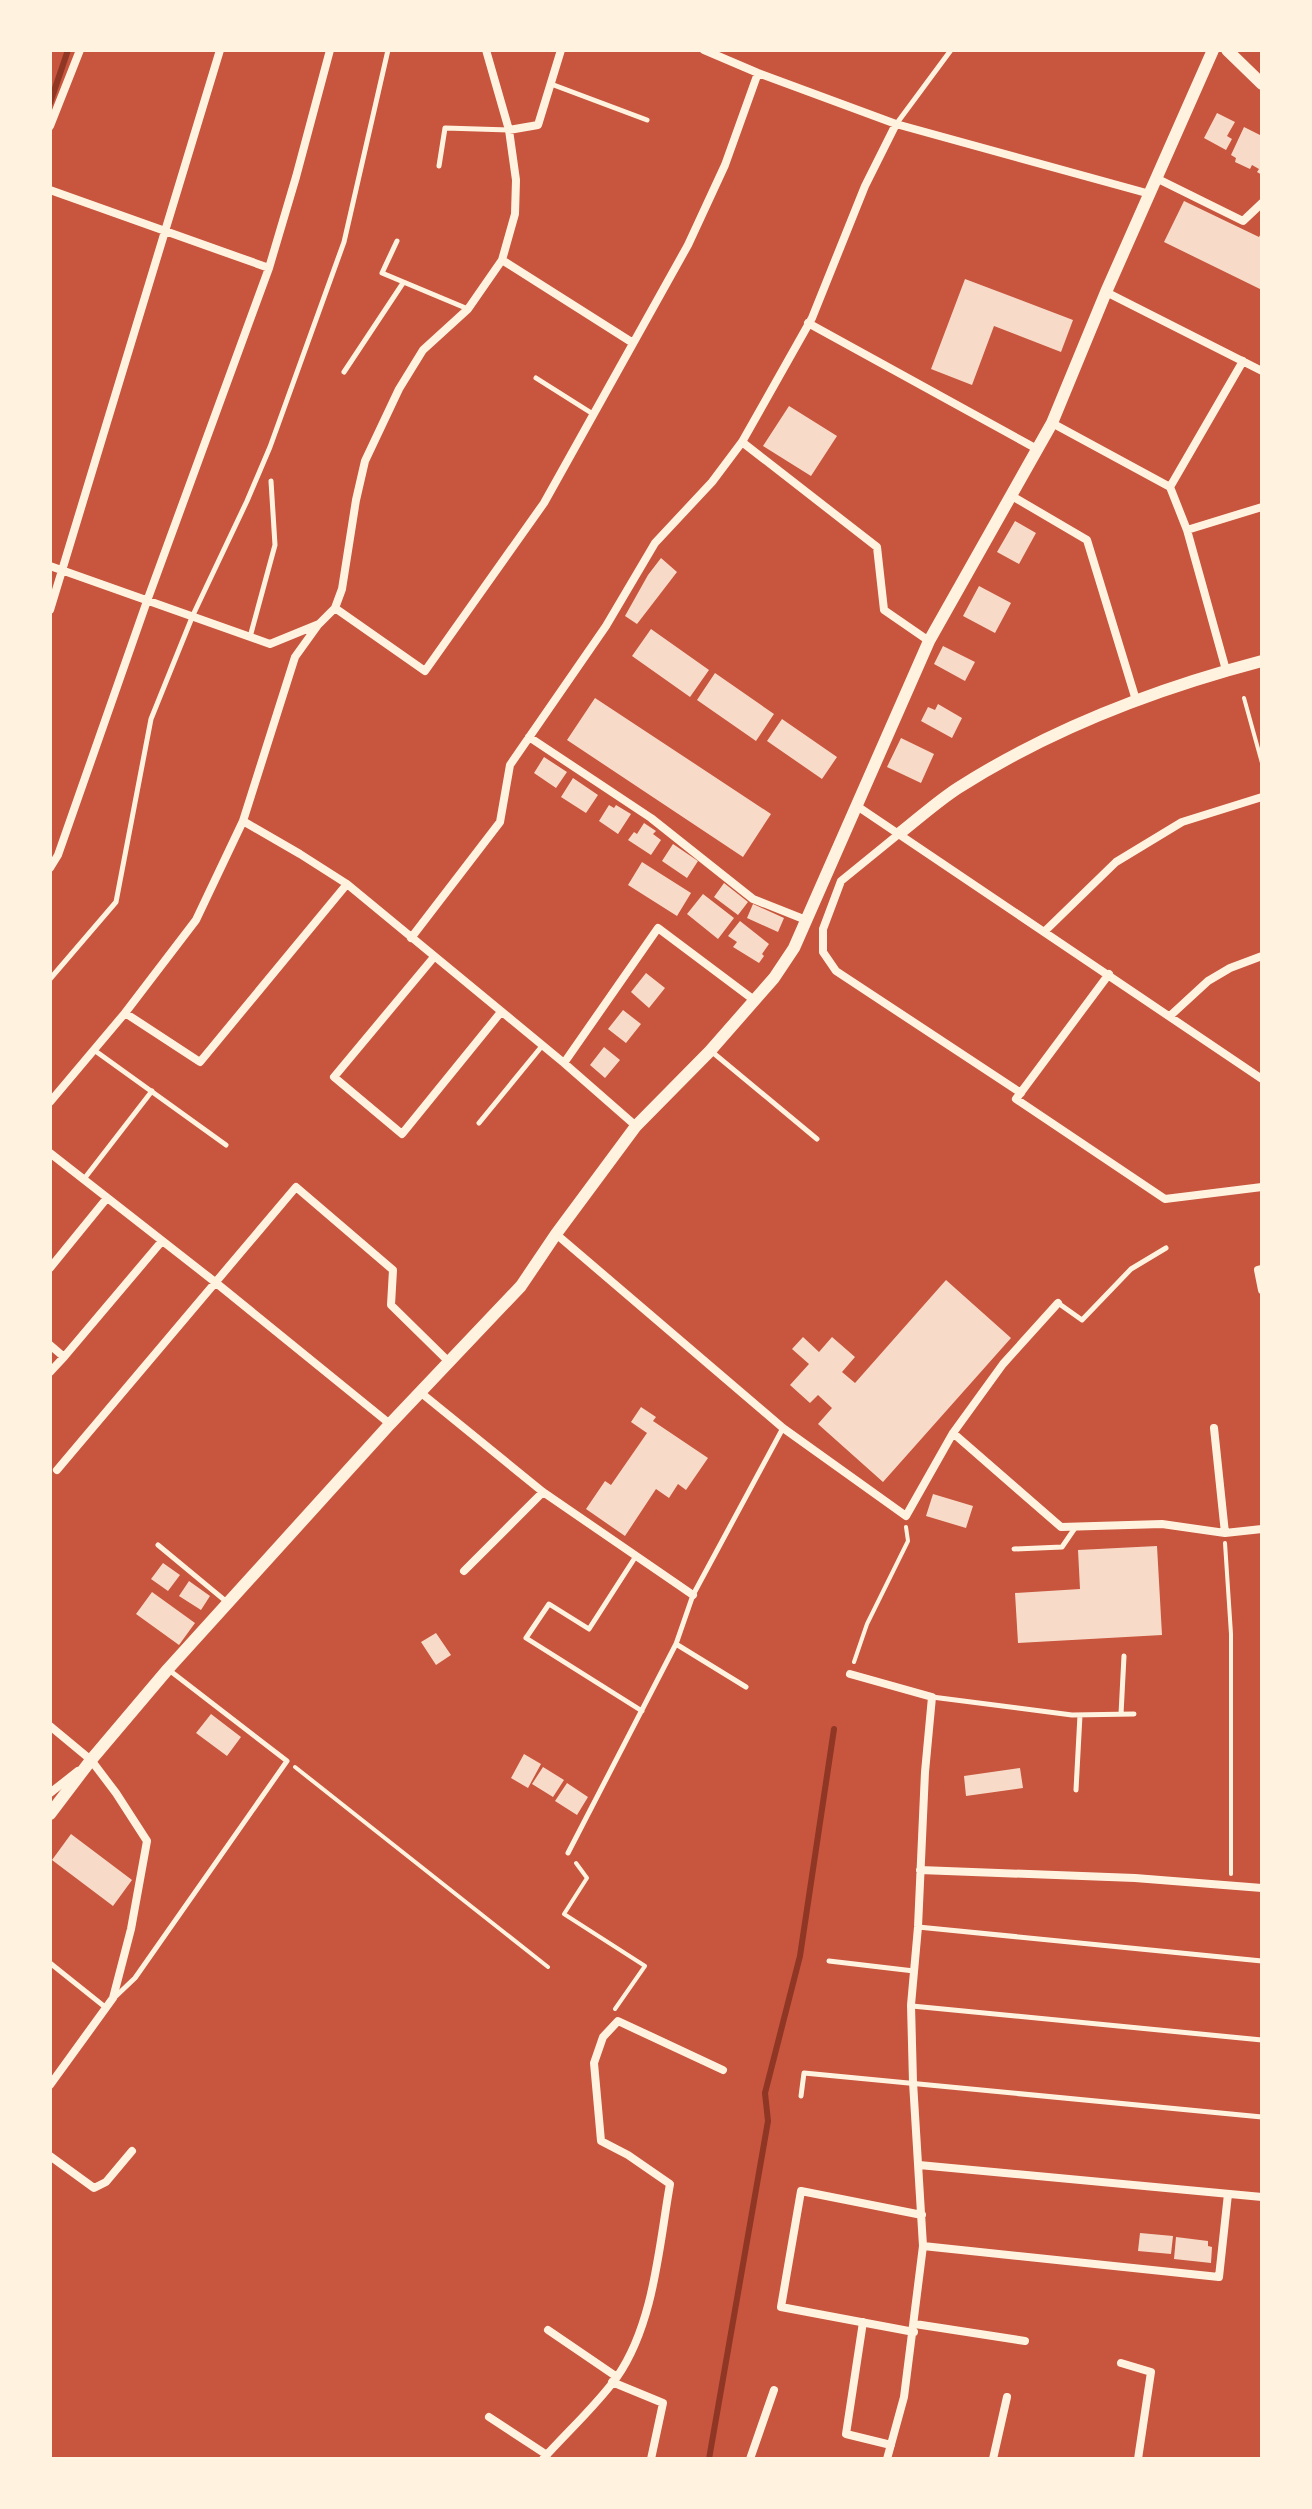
<svg xmlns="http://www.w3.org/2000/svg" width="1312" height="2509" font-family="'Sofia Sans Condensed',sans-serif">
  <style>
    .lines { fill: none; stroke-linecap: round; stroke-linejoin: round }
    .stream { stroke: #8f3625; stroke-width: 6 }
    .building { fill: #f7dbc8 }
    .path { stroke: #fff3e0; stroke-width: 4 }
    .service { stroke: #fff3e0; stroke-width: 5 }
    .minor { stroke: #fff3e0; stroke-width: 8 }
    .tertiary { stroke: #fff3e0; stroke-width: 12 }
  </style>
  <rect width="100%" height="100%" fill="#c8553d"/>
  <g class="lines">
    <path class="stream" d="M50 103 68 50
      M709 2459 768 2121 765 2093 800 1956 834 1729"/>
  </g>
  <path class="building" d="M1217 113 1235 122 1227 136 1232 139 1226 150 1204 138Z
    M1244 127 1262 136V175L1257 172 1259 169 1252 165 1250 169 1235 162 1236 158 1231 155Z
    M1184 201 1259 237 1262 231V285L1260 289 1164 242Z
    M965 279 1073 320 1061 352 994 326 972 385 931 369Z
    M789 406 837 436 811 476 763 446Z
    M1015 521 1036 533 1019 564 997 552Z
    M661 558 677 572 637 624 625 616 648 575Z
    M979 586 1011 603 995 633 963 616Z
    M651 629 709 670 690 697 632 656Z
    M943 646 975 662 965 681 934 664Z
    M715 673 774 714 756 741 697 700Z
    M595 698 771 814 743 857 567 740Z
    M938 704 962 718 952 738 921 721 928 707 935 710Z
    M782 719 837 757 822 779 767 741Z
    M901 738 934 754 921 783 887 767Z
    M544 757 567 772 556 788 534 773Z
    M573 778 598 795 586 813 561 797Z
    M609 805 614 808 616 805 631 814 618 834 599 821Z
    M644 823 656 831 653 834 661 840 651 855 628 840 634 832 637 834Z
    M673 844 698 861 687 878 662 861Z
    M642 862 691 893 677 916 628 885Z
    M724 883 748 902 738 915 714 897Z
    M703 894 734 918 718 939 687 914Z
    M753 904 784 918 778 932 747 918Z
    M740 921 769 944 762 954 764 956 759 963 733 947 737 942 728 936Z
    M646 973 665 988 649 1008 631 992Z
    M623 1010 641 1024 626 1043 608 1029Z
    M604 1047 620 1060 605 1078 590 1065Z
    M946 1280 1011 1338 883 1482 818 1424 832 1408 818 1395 810 1403 790 1385 809 1364 792 1349 803 1337 819 1352 832 1337 855 1357 842 1372 855 1383Z
    M641 1407 656 1417 653 1421 708 1458 686 1490 678 1484 669 1498 656 1489 625 1536 586 1509 605 1481 611 1485 647 1433 631 1422Z
    M933 1494 973 1506 966 1528 926 1516Z
    M1157 1546 1162 1635 1018 1643 1015 1593 1080 1589 1078 1550Z
    M163 1563 180 1575 168 1591 151 1579Z
    M189 1581 210 1596 201 1610 179 1596Z
    M152 1592 195 1623 179 1645 136 1614Z
    M436 1633 451 1655 436 1665 421 1642Z
    M211 1714 241 1737 227 1756 196 1733Z
    M524 1754 541 1764 528 1788 511 1778Z
    M543 1767 564 1780 553 1797 532 1784Z
    M1020 1768 1023 1788 966 1796 964 1776Z
    M567 1783 588 1797 577 1815 555 1801Z
    M71 1834 132 1880 113 1906 52 1860Z
    M1140 2233 1173 2236 1171 2254 1138 2251Z
    M1176 2237 1208 2241V2246L1212 2247 1211 2263 1174 2259Z"/>
  <g class="lines">
    <path class="path" d="M1244 698 1262 763
      M1225 1543 1231 1634V1874
      M854 1662 867 1624 908 1541 906 1527
      M295 1767 548 1967
      M576 1863 587 1878 564 1914 645 1966 615 2009"/>
    <path class="service" d="M551 84 647 120
      M897 123 951 50
      M439 166 445 128 509 130
      M397 241 382 273 468 309
      M344 372 403 283
      M536 378 593 414
      M250 637 275 545 271 481
      M50 979 116 902 151 719 193 615 247 501 270 447 344 242 388 50
      M94 1050 226 1145
      M711 1051 817 1139
      M479 1123 542 1046
      M84 1179 152 1091
      M1058 1303 1082 1320 1131 1269 1166 1248
      M158 1545 228 1603
      M1014 1549 1062 1547 1075 1528
      M636 1556 589 1629 549 1604 526 1638 642 1711
      M746 1687 676 1644 693 1595 783 1428
      M932 1697 1072 1715 1134 1714
      M1121 1714 1124 1656
      M1076 1790 1080 1715
      M568 1853 676 1644
      M918 1927 1262 1961
      M829 1961 914 1971
      M50 1963 105 2007
      M115 1997 135 1978 287 1761 169 1670
      M912 2006 1262 2040
      M801 2096 804 2073 1262 2117"/>
    <path class="minor" d="M704 50 758 73 896 124 1150 194
      M50 126 80 50
      M509 130 538 125 561 50
      M1156 178 1243 221 1262 203
      M50 190 269 268
      M502 260 633 343
      M1106 292 1262 371
      M808 323 1037 449
      M1052 423 1170 487 1187 530 1226 670
      M742 442 877 547 884 610 929 641
      M1170 487 1243 361
      M1012 496 1087 540 1136 700
      M1187 530 1262 507
      M50 566 270 644 319 624 335 608 342 589 356 500 365 461 399 389 423 350 468 309 502 260 515 214 516 180 509 130 486 50
      M335 608 425 671 544 503 688 245 725 165 758 73
      M50 610 220 50
      M529 737 651 818 753 899 806 920
      M857 806 1262 1079
      M243 821 300 854 347 884 564 1063 636 1126
      M900 833 841 881 823 929V952L836 971 1021 1093
      M50 868 58 855 147 601 269 268 296 177 330 50
      M1045 931 1116 862 1182 822 1262 797
      M411 938 500 822 510 765 606 626 655 543 712 482 742 442 812 318 865 186 896 124
      M434 957 334 1077 402 1134 501 1012
      M1109 974 1016 1099 1165 1199 1262 1187
      M125 1013 200 1062 347 884
      M1170 1016 1208 981 1230 968 1262 956
      M564 1063 658 928 754 1000
      M50 1102 125 1013 196 920 243 821 295 657 318 625
      M50 1153 215 1282 390 1424
      M556 1234 783 1428 906 1516 953 1433 1061 1527 1162 1524 1225 1533 1262 1529
      M50 1268 107 1198
      M1262 1269 1258 1270 1262 1290
      M50 1345 64 1357 162 1241
      M50 1372 64 1357
      M420 1392 543 1492 693 1595
      M1214 1428 1225 1533
      M953 1433 1003 1364 1058 1303
      M57 1470 296 1187 393 1270 391 1305 449 1362
      M464 1571 543 1492
      M850 1674 932 1697 925 1772 918 1927 911 2005 913 2082 923 2246 904 2397 887 2459
      M50 1726 91 1760 116 1793 147 1841 131 1929 113 1998 50 2085
      M50 1793 78 1771
      M920 1870 1135 1878 1262 1888
      M50 2156 94 2188 106 2182 132 2151
      M919 2165 1262 2197
      M923 2246 1219 2277 1228 2194
      M863 2322 846 2434 891 2445
      M915 2324 1025 2341
      M548 2330 617 2377
      M914 2332 781 2307 801 2191 922 2215
      M1121 2363 1151 2372 1138 2459
      M612 2382 663 2403 651 2459
      M489 2417 547 2455
      M543 2459C567 2432 596 2406 617 2377 654 2324 659 2246 670 2184L628 2155 601 2141 594 2063 603 2037 618 2021 723 2070
      M750 2459 774 2390
      M993 2459 1007 2397"/>
    <path class="tertiary" d="M1227 50 1262 84
      M900 833C919 818 938 801 958 788 1052 728 1155 689 1262 661
      M50 1814 91 1760 168 1669 390 1424 521 1286 556 1234 636 1126 710 1051 774 978 794 948 929 641 1052 423 1106 292 1213 50"/>
  </g>
  <rect width="1312" height="2509" fill="none" stroke="#fff3e0" stroke-width="104"/>
</svg>
